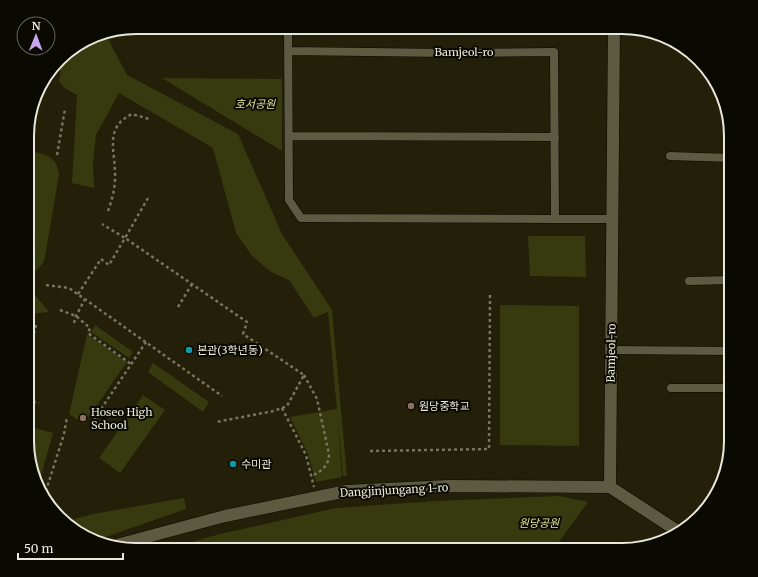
<svg xmlns="http://www.w3.org/2000/svg" width="758" height="577" font-family="Merriweather,'Noto Sans KR',serif">
  <style>
    .green { fill: #373a0e }
    .lines { fill: none; stroke-linecap: round; stroke-linejoin: round }
    .service-casing { stroke: #0c0800; stroke-width: 9 }
    .minor-casing { stroke: #0c0800; stroke-width: 13 }
    .path { stroke: #777460; stroke-width: 2.5; stroke-dasharray: 3 3; stroke-linecap: butt }
    .service { stroke: #5e5a42; stroke-width: 8 }
    .minor { stroke: #5e5a42; stroke-width: 12 }
    .culture-dot { fill: #0f9aa8; stroke: #0a0902; stroke-width: 1.5 }
    .education-dot { fill: #8d6e63; stroke: #0a0902; stroke-width: 1.5 }
    .labels { text-anchor: middle; dominant-baseline: central; stroke-width: 4; stroke-linejoin: round; paint-order: stroke }
    .street-label { font-size: 11px; fill: #eae8da; stroke: #0a0902 }
    .park-label { font-size: 11px; font-style: italic; fill: #e1e996; stroke: #0a0902 }
    .poi-label { font-size: 11px; fill: #eae8da; stroke: #0a0902; text-anchor: start }
    .rim { fill: none; stroke: #eae8da; stroke-width: 2 }
  </style>
  <rect width="100%" height="100%" fill="#231f08"/>
  <path class="green" d="M101 33H105L127 75 238 134 282 234 332 310 347 476H343L328 312 314 318 289 280 271 272 252 256 236 233 213 148 119 93 96 135 93 162 94 188 72 183 77 95 66 89 59 82 63 56Z
    M162 78 282 79V151Z
    M28 151C45 154 57 155 59 175L44 262 36 271 28 275Z
    M528 236H585L586 277 530 276Z
    M28 293 34 294 49 312 28 314Z
    M500 305 579 306V446L500 445Z
    M95 325 133 352 129 358 91 332Z
    M87 334 127 362 84 424 69 414Z
    M153 363 209 402 203 412 148 372Z
    M143 395 165 410 120 473 99 458Z
    M27 403 32 404 28 426 53 433 38 487 27 449Z
    M337 409 342 477 316 482 308 454 290 417Z
    M559 496 588 502 553 550H163L220 534 336 508 435 501Z
    M184 498 186 509 94 541 64 522 93 514Z"/>
  <g class="lines">
    <defs>
      <path id="service" d="M288 27 289 200 301 218 555 219 554 52 447 53 288 51
        M289 136 555 137
        M670 156 731 158
        M555 219H612
        M689 281 731 280
        M611 350 731 351
        M671 388H731"/>
      <path id="minor" d="M610 487 614 27
        M610 487 679 532
        M113 546 225 516 347 491 448 486 610 487"/>
    </defs>
    <use href="#service" class="service-casing"/>
    <use href="#minor" class="minor-casing"/>
    <path class="path" d="M57 155 65 109
      M148 198 125 238 247 322 243 334 304 375 287 406 274 411 216 422
      M108 211C112 200 115 189 115 177 116 152 103 128 132 114L149 119
      M46 285 69 288 222 396
      M78 294 101 259 109 265 125 238 102 224
      M178 307 192 284
      M60 310 76 316 90 328 88 333 131 364
      M74 323 76 316 85 299
      M27 363 36 325
      M304 375 317 399 329 454C329 466 321 472 311 476
      M27 400 39 403
      M282 408 306 455 314 487
      M91 424 146 342
      M370 451 489 449 490 293
      M44 497 64 434 67 417"/>
    <use href="#service" class="service"/>
    <use href="#minor" class="minor"/>
  </g>
  <g class="culture-dot">
    <circle cx="189" cy="350" r="4"/>
    <circle cx="233" cy="464" r="4"/>
  </g>
  <g class="education-dot">
    <circle cx="411" cy="406" r="4"/>
    <circle cx="83" cy="418" r="4"/>
  </g>
  <g class="labels">
    <g class="street-label">
      <text x="464" y="52">Bamjeol-ro</text>
      <text transform="translate(611 353) rotate(-89)">Bamjeol-ro</text>
      <text transform="translate(394 490) rotate(-3)">Dangjinjungang 1-ro</text>
    </g>
    <g class="park-label">
      <text x="255" y="104">호서공원</text>
      <text x="539" y="523">원당공원</text>
    </g>
    <g class="poi-label">
      <text x="197" y="350">본관(3학년동)</text>
      <text x="419" y="406">원당중학교</text>
      <text x="91" y="412">Hoseo High<tspan x="91" dy="13">School</tspan></text>
      <text x="241" y="464">수미관</text>
    </g>
  </g>
  <path d="M0 0H758V577H0ZM136 34H622A102 102 0 0 1 724 136V441A102 102 0 0 1 622 543H136A102 102 0 0 1 34 441V136A102 102 0 0 1 136 34Z" fill="#0a0902" fill-rule="evenodd"/>
  <path class="rim" d="M136 34H622A102 102 0 0 1 724 136V441A102 102 0 0 1 622 543H136A102 102 0 0 1 34 441V136A102 102 0 0 1 136 34Z"/>
  <g transform="translate(36 36) rotate(1)"><circle r="19" fill="#0a0902" stroke="#646258"/>
  <path d="M0-3L7 15L0 10L-7 15Z" fill="#c8a6ef"/>
  <text y="-6" font-size="11" font-weight="bold" text-anchor="middle" fill="#eae8da">N</text>
  </g>
  <path d="M18 553v6h105v-6" fill="none" stroke="#eae8da" stroke-width="2"/>
  <text x="24" y="553" font-size="12" fill="#eae8da" stroke="#0a0902" stroke-width="3" paint-order="stroke">50 m</text>
</svg>
